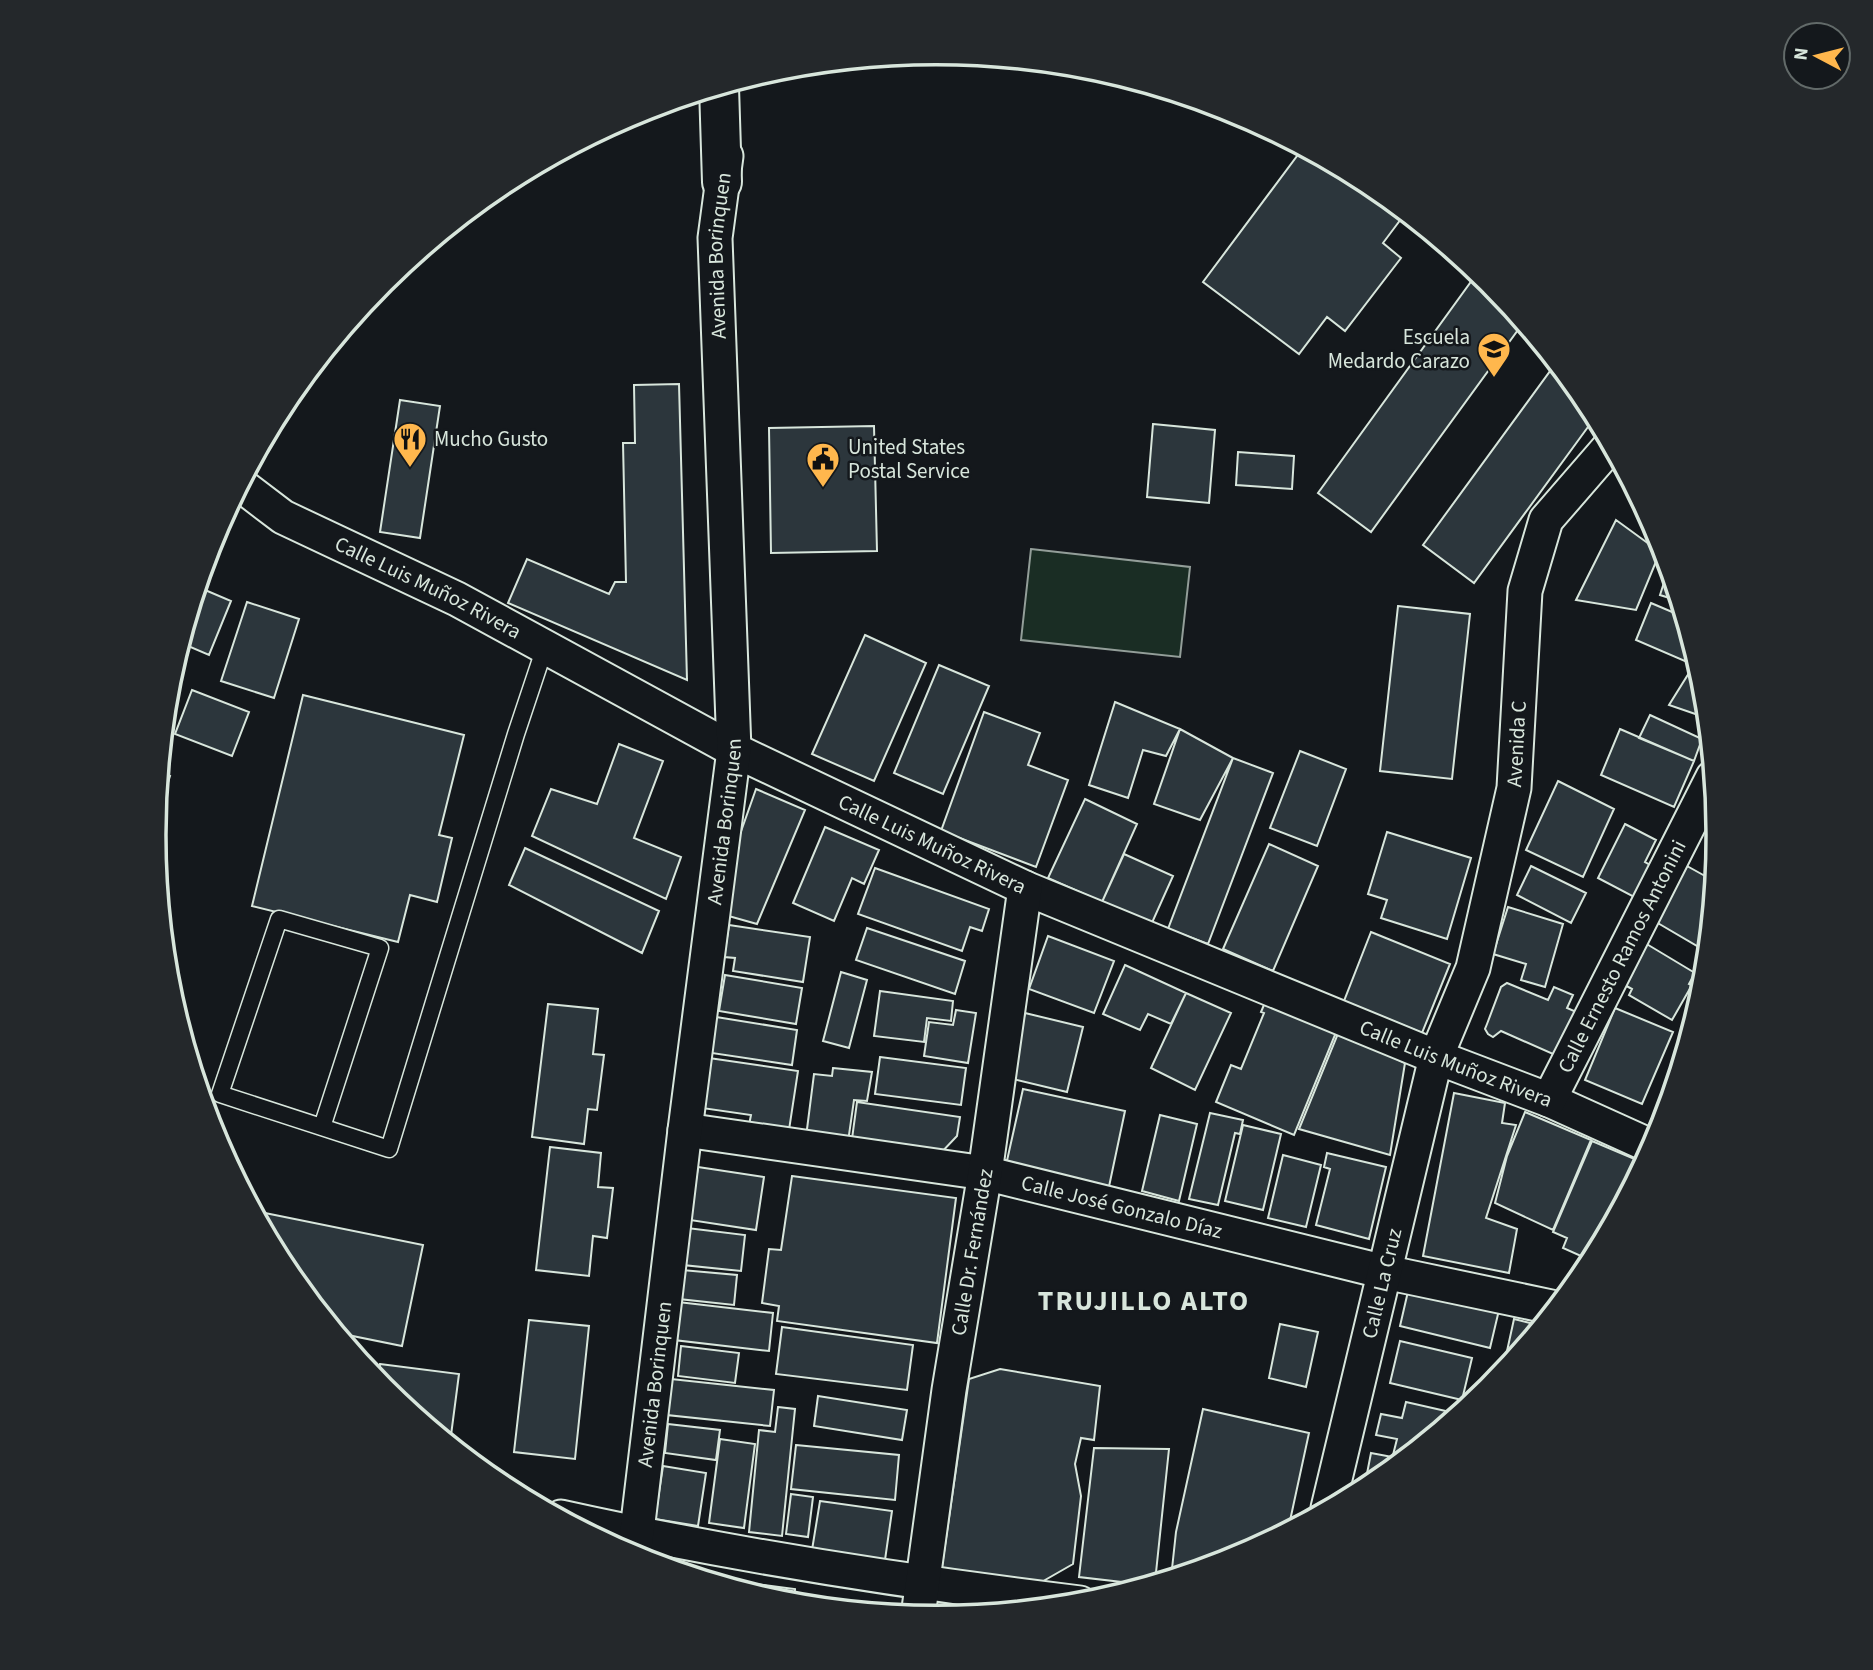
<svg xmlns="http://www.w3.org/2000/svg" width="1873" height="1670" font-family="'Source Sans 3',sans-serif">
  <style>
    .green { fill: #1a2d24; stroke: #939e99; stroke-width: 2 }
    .building { fill: #2c363c; stroke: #d8e6dc; stroke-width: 2 }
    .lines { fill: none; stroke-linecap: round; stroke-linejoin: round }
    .service-casing { stroke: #d8e6dc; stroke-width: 19 }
    .minor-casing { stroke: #d8e6dc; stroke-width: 37 }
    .primary-casing { stroke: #d8e6dc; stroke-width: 42 }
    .service { stroke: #14181c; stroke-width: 16 }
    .minor { stroke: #14181c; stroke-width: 33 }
    .primary { stroke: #14181c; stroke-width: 38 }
    .labels { text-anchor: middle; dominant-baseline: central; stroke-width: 5; stroke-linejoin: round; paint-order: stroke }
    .street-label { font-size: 21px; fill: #d8e6dc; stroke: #14181c }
    .poi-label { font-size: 21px; fill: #d8e6dc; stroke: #14181c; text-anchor: start }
    .district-label { font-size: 28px; font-weight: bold; letter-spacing: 2px; fill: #d8e6dc; stroke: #14181c }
    .rim { fill: none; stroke: #d8e6dc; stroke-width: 3.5 }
  </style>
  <rect width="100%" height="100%" fill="#14181c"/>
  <path class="green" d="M1031 549 1190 567 1180 657 1021 640Z"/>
  <path class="building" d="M1303 148 1317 155 1401 219 1383 243 1401 258 1345 331 1327 317 1299 354 1203 282Z
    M1478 272 1490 282 1523 323 1371 532 1318 493Z
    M1556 363 1587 401 1596 416 1474 583 1423 545Z
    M679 384 687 680 508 603 527 559 609 594 615 582H626L623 443H635L634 385Z
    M400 400 440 406 420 538 380 532Z
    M1153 424 1215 430 1209 503 1147 497Z
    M874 426 877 551 771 553 769 428Z
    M1238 452 1294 456 1292 489 1236 485Z
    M1616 520 1660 552 1636 610 1576 600Z
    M1669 567 1679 601 1660 595Z
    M198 587 231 601 209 655 181 643Z
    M247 602 299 619 274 698 221 681Z
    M1651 603 1684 617 1697 658 1694 665 1636 640Z
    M1398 606 1470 614 1452 779 1380 771Z
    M865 635 926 663 874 781 812 754Z
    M939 665 989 686 943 794 894 773Z
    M1694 665 1700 669 1704 683 1707 718 1669 705Z
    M192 690 249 712 232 756 175 734Z
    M303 695 464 735 439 835 452 838 437 902 410 895 398 942 252 906Z
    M1115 702 1180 729 1166 756 1143 750 1128 798 1089 785Z
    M984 712 1040 733 1028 765 1068 780 1036 867 941 831Z
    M1650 715 1702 739 1694 761 1639 738Z
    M1180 729 1233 758 1200 820 1154 804Z
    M1620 729 1694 761 1674 807 1601 775Z
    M619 744 663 761 634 838 681 857 666 899 532 836 551 789 597 804Z
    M1300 751 1346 769 1317 846 1270 828Z
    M1233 758 1273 773 1208 944 1168 929Z
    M160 773 170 776 157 818 156 817Z
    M1558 781 1614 809 1583 877 1526 850Z
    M756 789 805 810 757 924 725 915 727 871Z
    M1085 799 1137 824 1102 902 1048 878Z
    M1625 824 1656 840 1645 862 1652 866 1636 898 1598 878Z
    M825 827 879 850 864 884 852 878 834 921 793 903Z
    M1387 832 1471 858 1447 939 1381 918 1387 900 1368 894Z
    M1269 844 1318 866 1273 971 1223 949Z
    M525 848 659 911 642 953 509 885Z
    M1124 854 1173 876 1151 925 1102 902Z
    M1531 866 1586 893 1571 923 1517 895Z
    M1687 866 1714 881 1709 941 1704 950 1656 922Z
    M875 868 989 909 982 931 970 927 962 951 858 914Z
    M1508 907 1563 924 1545 987 1521 980 1526 964 1493 954Z
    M729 925 810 937 803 982 733 971 735 958 724 957Z
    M867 928 965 961 955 994 856 960Z
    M1371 932 1450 964 1422 1033 1344 1001Z
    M1048 936 1114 961 1094 1013 1029 989Z
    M1645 943 1695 973 1689 984 1692 985 1672 1020 1629 995 1632 989 1621 983Z
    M1707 952 1704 985 1695 981Z
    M1125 965 1186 993 1171 1024 1148 1014 1140 1030 1103 1014Z
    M841 972 867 980 849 1048 823 1041Z
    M725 975 802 988 796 1024 719 1011Z
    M1507 983 1548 1000 1554 987 1573 995 1567 1008 1581 1014 1562 1058 1501 1031 1493 1037 1488 1034 1485 1029 1487 1024 1501 987Z
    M880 991 953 1001 951 1021 927 1018 924 1042 874 1036Z
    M1186 993 1231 1013 1195 1090 1151 1068Z
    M1266 1000 1337 1030 1294 1135 1216 1102 1231 1065 1241 1069 1264 1013 1261 1012Z
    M548 1004 598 1009 593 1054 604 1055 597 1110 588 1109 584 1144 532 1137Z
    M1615 1008 1673 1032 1642 1104 1585 1080Z
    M956 1010 976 1013 968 1063 924 1056 929 1022 953 1025Z
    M1025 1013 1083 1027 1067 1092 1009 1078Z
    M710 1016 797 1030 792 1065 705 1052Z
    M1339 1031 1405 1063 1390 1155 1299 1129Z
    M880 1057 966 1068 961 1105 875 1094Z
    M709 1058 798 1071 789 1130 749 1125 751 1115 702 1108Z
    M833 1068 872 1072 867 1101 854 1100 848 1142 806 1137 814 1074 832 1076Z
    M1023 1089 1125 1111 1107 1196 1004 1174Z
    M1454 1093 1505 1103 1502 1123 1516 1125 1486 1218 1517 1229 1509 1273 1423 1256Z
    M857 1102 960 1117 957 1136 938 1156 851 1146Z
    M1525 1112 1591 1140 1553 1230 1495 1203 1507 1156Z
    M1210 1113 1243 1120 1240 1134 1235 1133 1218 1205 1189 1199Z
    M1160 1115 1197 1124 1179 1201 1142 1191Z
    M1243 1125 1281 1134 1263 1210 1225 1201Z
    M1592 1141 1637 1160 1592 1261 1563 1248 1567 1238 1553 1232Z
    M550 1147 601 1153 598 1187 613 1188 607 1238 593 1236 589 1276 536 1270Z
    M1327 1153 1386 1167 1369 1239 1316 1225 1330 1169 1324 1167Z
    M1283 1155 1321 1165 1306 1227 1268 1218Z
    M698 1167 764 1177 756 1230 690 1220Z
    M792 1176 956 1198 937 1343 777 1321 779 1306 762 1303 769 1249 781 1250Z
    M265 1213 423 1245 402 1346 338 1333 286 1269 263 1226Z
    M687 1228 745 1235 741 1271 683 1265Z
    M682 1270 737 1275 734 1305 679 1299Z
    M1409 1287 1499 1310 1490 1348 1400 1326Z
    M678 1302 773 1313 769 1351 674 1340Z
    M1536 1318 1546 1320 1502 1374 1514 1319 1534 1324Z
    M529 1320 589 1326 575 1459 514 1452Z
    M1280 1324 1318 1332 1306 1387 1269 1378Z
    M782 1327 913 1345 907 1390 776 1374Z
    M1400 1341 1472 1358 1462 1400 1390 1383Z
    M681 1346 739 1353 735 1383 678 1376Z
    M380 1364 459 1374 450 1443 383 1388 378 1382Z
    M1000 1369 1100 1386 1094 1440 1081 1438 1075 1464 1081 1496 1073 1564 1038 1584 941 1573 969 1379Z
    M671 1379 774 1390 770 1426 667 1415Z
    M818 1396 907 1410 902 1440 814 1426Z
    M1406 1402 1459 1414 1405 1458 1393 1455 1397 1439 1376 1435 1381 1414 1402 1418Z
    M778 1407 795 1409 782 1536 749 1532 759 1430 775 1432Z
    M1203 1409 1309 1433 1288 1530 1236 1558 1171 1578 1176 1532Z
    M668 1424 720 1430 716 1460 665 1453Z
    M720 1439 755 1444 744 1528 709 1523Z
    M796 1445 899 1455 895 1500 791 1489Z
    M1094 1448 1169 1449 1155 1582 1148 1585 1079 1577Z
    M1371 1453 1403 1459 1364 1489Z
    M663 1466 706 1473 698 1526 655 1519Z
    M791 1494 813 1497 808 1537 786 1534Z
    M820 1501 892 1511 885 1560 812 1550Z
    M706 1577 738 1582 737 1588 706 1579Z
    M747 1583 795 1589 794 1603 746 1591Z
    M802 1597 834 1600 833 1607 802 1604Z
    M840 1601 877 1605V1612L839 1608Z"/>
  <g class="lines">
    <defs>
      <path id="service" d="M322 1127 380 948 279 919 220 1094 389 1149 516 734 545 647"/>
      <g id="minor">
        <path id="s1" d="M241 485 283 517 457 599 734 750 1025 888 1436 1057 1549 1100 1653 1147"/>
        <path id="s2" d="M1549 1100 1713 777"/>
        <path id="s3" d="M685 1130 985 1173 1385 1272 1556 1308"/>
        <path id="s4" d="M1328 1508 1436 1057 1473 968 1514 788 1525 591 1546 520 1611 445"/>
        <path d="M561 1517C732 1555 906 1582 1080 1603"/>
        <path id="s5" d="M634 1556 685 1130 734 750 715 238 726 156"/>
        <path id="s6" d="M918 1616 949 1390 985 1173 1025 888"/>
      </g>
      <path id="primary" d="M719 87 722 182"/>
    </defs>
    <use href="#service" class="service-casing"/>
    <use href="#minor" class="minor-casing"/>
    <use href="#primary" class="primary-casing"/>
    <use href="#service" class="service"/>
    <use href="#minor" class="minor"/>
    <use href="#primary" class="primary"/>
  </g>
  <defs>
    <symbol id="school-pin" viewBox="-11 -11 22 30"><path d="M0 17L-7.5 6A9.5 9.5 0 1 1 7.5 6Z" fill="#ffb74d" stroke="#14181c"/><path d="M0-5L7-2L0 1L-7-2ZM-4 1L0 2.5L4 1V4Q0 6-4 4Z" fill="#111"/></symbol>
    <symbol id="restaurant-pin" viewBox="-11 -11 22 30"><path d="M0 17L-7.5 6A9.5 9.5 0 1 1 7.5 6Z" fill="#ffb74d" stroke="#14181c"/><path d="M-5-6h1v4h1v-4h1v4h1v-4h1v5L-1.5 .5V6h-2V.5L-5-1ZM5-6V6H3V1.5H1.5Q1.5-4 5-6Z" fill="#111"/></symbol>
    <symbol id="civic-pin" viewBox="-11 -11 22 30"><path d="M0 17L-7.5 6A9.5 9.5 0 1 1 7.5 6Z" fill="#ffb74d" stroke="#14181c"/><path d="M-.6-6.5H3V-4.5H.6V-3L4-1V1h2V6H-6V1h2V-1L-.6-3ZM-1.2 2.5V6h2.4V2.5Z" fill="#111"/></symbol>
  </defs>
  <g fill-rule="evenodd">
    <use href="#school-pin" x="1475" y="330" width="38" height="52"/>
    <use href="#restaurant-pin" x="391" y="420" width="38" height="52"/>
    <use href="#civic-pin" x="804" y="440" width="38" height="52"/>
  </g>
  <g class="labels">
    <g class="street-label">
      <text stroke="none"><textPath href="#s5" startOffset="1307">Avenida Borinquen</textPath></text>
      <text stroke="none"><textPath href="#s1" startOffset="214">Calle Luis Muñoz Rivera</textPath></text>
      <text stroke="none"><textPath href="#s4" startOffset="789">Avenida C</textPath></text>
      <text stroke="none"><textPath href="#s5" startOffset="740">Avenida Borinquen</textPath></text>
      <text stroke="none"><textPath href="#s1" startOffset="780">Calle Luis Muñoz Rivera</textPath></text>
      <text stroke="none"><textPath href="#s2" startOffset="161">Calle Ernesto Ramos Antonini</textPath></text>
      <text stroke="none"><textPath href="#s1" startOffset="1348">Calle Luis Muñoz Rivera</textPath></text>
      <text stroke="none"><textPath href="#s3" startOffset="444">Calle José Gonzalo Díaz</textPath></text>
      <text stroke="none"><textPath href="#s6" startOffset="368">Calle Dr. Fernández</textPath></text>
      <text stroke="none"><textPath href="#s4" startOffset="231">Calle La Cruz</textPath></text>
      <text stroke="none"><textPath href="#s5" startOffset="173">Avenida Borinquen</textPath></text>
    </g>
    <g class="poi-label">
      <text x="1470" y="337" text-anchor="end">Escuela<tspan x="1470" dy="24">Medardo Carazo</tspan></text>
      <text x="434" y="439">Mucho Gusto</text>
      <text x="848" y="447">United States<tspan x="848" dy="24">Postal Service</tspan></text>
    </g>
    <g class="district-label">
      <text x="1144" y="1301">TRUJILLO ALTO</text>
    </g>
  </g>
  <path d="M0 0H1873V1670H0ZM166 835a770 770 0 1 1 1540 0a770 770 0 1 1-1540 0Z" fill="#24282b" fill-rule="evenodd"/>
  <path class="rim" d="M166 835a770 770 0 1 1 1540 0a770 770 0 1 1-1540 0Z"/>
  <g transform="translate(1817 56) rotate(277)"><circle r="33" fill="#14181c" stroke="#626a69" stroke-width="2"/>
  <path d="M0-5L12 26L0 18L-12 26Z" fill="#ffb74d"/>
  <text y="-10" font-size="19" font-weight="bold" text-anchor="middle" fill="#d8e6dc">N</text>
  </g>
</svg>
